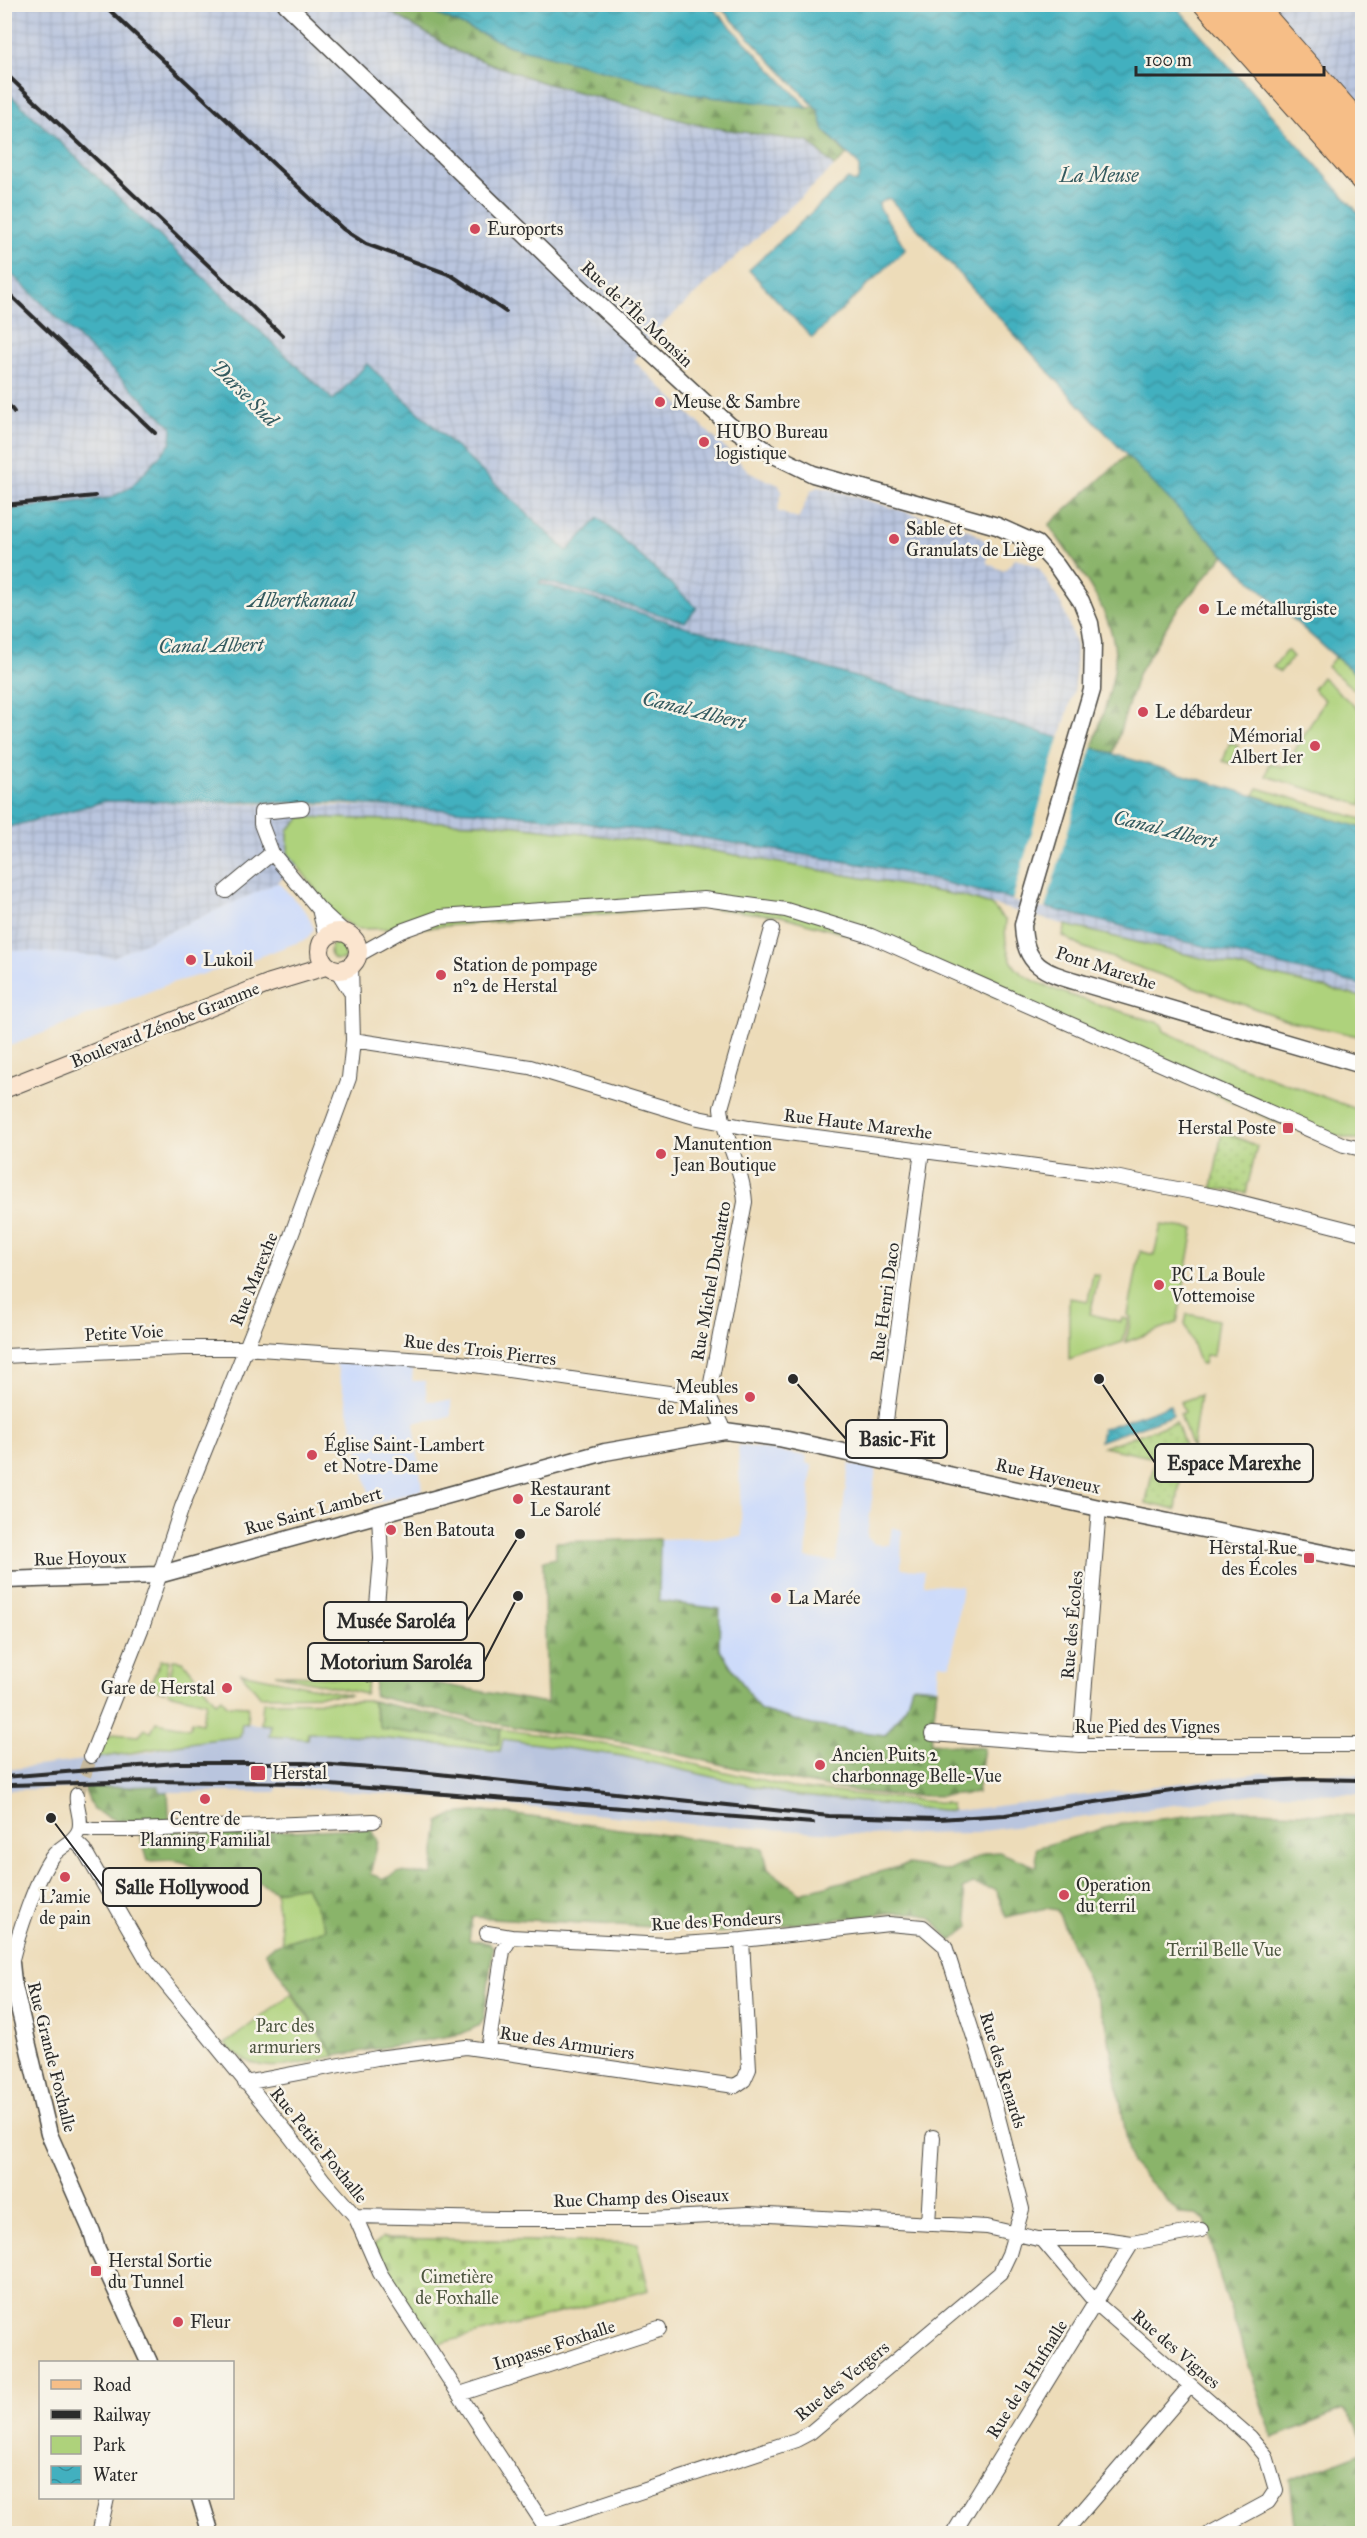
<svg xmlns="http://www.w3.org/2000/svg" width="1367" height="2538" font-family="'IM FELL Great Primer',serif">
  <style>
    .built { fill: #cddbfa }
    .industrial { fill: url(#industrial-grid) }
    .railway { fill: #b9c5de }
    .green { fill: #aed27b; stroke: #6c7e53; stroke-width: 1.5 }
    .forest { fill: url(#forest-firs); stroke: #5a704b; stroke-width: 1.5 }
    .cemetery { fill: url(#cemetery-stones); stroke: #6c7e53; stroke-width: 1.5 }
    .garden { fill: url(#garden-dots); stroke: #6c7e53; stroke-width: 1.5 }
    .water { fill: url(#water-waves); stroke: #366e75; stroke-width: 1.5 }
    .pier { fill: #eddcb9 }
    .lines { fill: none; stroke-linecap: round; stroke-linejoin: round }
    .minor-tunnel { stroke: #c6b99d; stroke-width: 14; stroke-dasharray: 14 7; stroke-linecap: butt }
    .minor-casing { stroke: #484640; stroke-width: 16 }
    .tertiary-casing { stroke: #484640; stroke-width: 19 }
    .secondary-casing { stroke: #484640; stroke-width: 20 }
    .primary-casing { stroke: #484640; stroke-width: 23 }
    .minor { stroke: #fff; stroke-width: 14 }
    .tertiary { stroke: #fff; stroke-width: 16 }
    .secondary { stroke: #fbe5cf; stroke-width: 18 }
    .primary { stroke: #f6be87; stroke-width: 21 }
    .rail { stroke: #2b2b2b; stroke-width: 4 }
    .poi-dot { fill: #d1495b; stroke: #f7f3e8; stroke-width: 2 }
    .labels { text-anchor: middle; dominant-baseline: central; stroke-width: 5; stroke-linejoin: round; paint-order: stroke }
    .poi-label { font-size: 18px; fill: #2b2b2b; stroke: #f7f3e8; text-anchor: start }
    .street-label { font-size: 18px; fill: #2b2b2b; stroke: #f7f3e8 }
    .park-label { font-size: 18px; fill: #4c553f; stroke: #f7f3e8 }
    .water-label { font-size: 20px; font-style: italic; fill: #335a5f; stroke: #f7f3e8 }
    .leader { fill: none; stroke: #2b2b2b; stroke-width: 2 }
    .callout-dot { fill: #2b2b2b; stroke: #f7f3e8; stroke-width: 2 }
    .callout { fill: #f7f3e8; stroke: #2b2b2b; stroke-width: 2 }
    .callout-label { font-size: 20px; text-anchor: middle; font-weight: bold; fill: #2b2b2b }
  </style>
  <defs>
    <pattern id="industrial-grid" width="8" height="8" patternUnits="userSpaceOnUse" patternTransform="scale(1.5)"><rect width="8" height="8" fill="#b9c5de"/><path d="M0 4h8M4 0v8" fill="none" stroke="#9fa9bf"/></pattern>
    <pattern id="forest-firs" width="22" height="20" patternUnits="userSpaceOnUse" patternTransform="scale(1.5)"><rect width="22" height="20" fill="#8ab46b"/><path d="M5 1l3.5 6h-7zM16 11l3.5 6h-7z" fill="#719358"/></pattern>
    <pattern id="cemetery-stones" width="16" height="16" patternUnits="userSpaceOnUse" patternTransform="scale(1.5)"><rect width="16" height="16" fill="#aed27b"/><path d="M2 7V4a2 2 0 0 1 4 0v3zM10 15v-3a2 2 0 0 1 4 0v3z" fill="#96b46a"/></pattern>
    <pattern id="garden-dots" width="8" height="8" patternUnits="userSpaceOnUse" patternTransform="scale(1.5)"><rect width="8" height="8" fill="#aed27b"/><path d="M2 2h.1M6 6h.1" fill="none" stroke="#96b46a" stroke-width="1.8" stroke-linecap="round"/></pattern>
    <pattern id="water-waves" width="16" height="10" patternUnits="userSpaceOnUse" patternTransform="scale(1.5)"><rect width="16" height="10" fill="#42b0bf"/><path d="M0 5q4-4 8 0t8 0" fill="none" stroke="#378f9b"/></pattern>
  </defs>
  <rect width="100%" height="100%" fill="#f7f3e8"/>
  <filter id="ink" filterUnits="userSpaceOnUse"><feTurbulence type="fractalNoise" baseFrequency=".0167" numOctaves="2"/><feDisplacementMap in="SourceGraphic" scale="12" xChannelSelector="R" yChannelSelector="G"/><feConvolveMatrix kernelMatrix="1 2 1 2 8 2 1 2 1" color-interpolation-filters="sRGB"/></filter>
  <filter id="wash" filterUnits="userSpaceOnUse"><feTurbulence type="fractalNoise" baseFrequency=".008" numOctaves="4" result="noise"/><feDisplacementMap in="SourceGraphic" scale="24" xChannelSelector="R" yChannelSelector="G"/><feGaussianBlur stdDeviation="1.35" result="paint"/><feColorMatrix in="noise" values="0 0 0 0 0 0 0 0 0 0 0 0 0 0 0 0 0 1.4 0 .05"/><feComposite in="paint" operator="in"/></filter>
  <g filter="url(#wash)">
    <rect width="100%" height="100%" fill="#eddcb9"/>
    <path class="built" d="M278 882 307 913 314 929 307 939 236 965 171 983 5 1048V949L113 957Z
      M353 1362 413 1368 412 1381H425L427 1401H451V1417L414 1422 422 1490 372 1504 336 1363Z
      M738 1445 807 1456 806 1463 812 1465 806 1558 836 1562 849 1464 876 1469 867 1537 874 1544 889 1545 892 1527 902 1530 901 1568 924 1571V1584L962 1586 951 1665 939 1663 937 1688 912 1686 906 1706 885 1735 812 1725 760 1711 719 1648 720 1609 659 1601 660 1539 742 1537Z"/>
    <path class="industrial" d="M4 5H422L436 14 808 108 814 107 824 130 847 155 654 332 634 361 751 473 779 485 782 491 777 511 798 519 811 491 817 487 830 489 972 531 989 544 987 563 1004 571 1016 558 1039 568 1063 607 1076 646 1075 687 1060 738 539 583 599 518 567 551 367 365 333 401 5 89Z
      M1267 5H1362V108L1317 60Z
      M4 268 172 426 171 442 131 487 110 498 5 510Z
      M106 801 409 807 504 813 692 836 889 869 1007 896 1362 985V997L1066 925 961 896 691 847 288 853 298 866 278 882 113 957 5 949V828Z"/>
    <path class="railway" d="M242 1723 271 1725 270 1736 307 1739 308 1733H333L500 1751 503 1739 622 1756 791 1795 957 1811 1260 1773 1362 1774V1794L1261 1793 969 1833 869 1835 701 1825 408 1795 277 1787 276 1792H160L159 1786 5 1790V1770L149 1752 196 1740 239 1737Z"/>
    <path class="green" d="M1287 650 1293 657 1280 672 1273 667Z
      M1335 657 1362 679V696L1327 667Z
      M1322 677 1362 713V805L1266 776 1269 764 1285 767 1325 700 1313 689Z
      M1230 742 1238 745 1232 764 1223 761Z
      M1258 788 1362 819V828L1254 795Z
      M302 817 500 824 691 847 961 896 991 905 1006 921C1004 937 1006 960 1020 972 1043 991 1130 1013 1162 1024L1164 1031 1231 1063 1362 1111V1141L1277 1122 873 942 781 916 696 907 419 928 357 929 335 916 288 853V830Z
      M1066 925 1362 997V1037L1290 1021 1082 947 1063 936Z
      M330 951a9 9 0 1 1 18 0a9 9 0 1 1-18 0Z
      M1161 1225 1194 1229 1177 1323 1126 1342 1131 1317 1128 1315 1140 1251 1154 1255Z
      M1093 1274 1099 1275 1090 1314 1121 1322 1122 1318 1128 1319 1123 1342 1069 1360V1298L1088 1301Z
      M1187 1314 1218 1320 1213 1356 1206 1355 1204 1364H1200L1185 1324Z
      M1200 1395 1192 1449 1180 1414 1184 1412 1180 1402Z
      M161 1660H169L164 1692 149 1687Z
      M173 1660 183 1661 216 1702 221 1698 227 1705 248 1706 247 1724 242 1723 240 1737C191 1740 145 1752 96 1758L101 1745 112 1734 139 1736 145 1729 151 1731 156 1722 190 1728 192 1721 202 1723 206 1702 168 1693Z
      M241 1673 351 1695 260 1696Z
      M275 1674 369 1679 365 1694Z
      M372 1701 377 1720 498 1744 501 1729 622 1747 792 1788 946 1803 951 1805V1811L791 1795 622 1756 503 1739 500 1751 333 1733H308L307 1739 269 1736 271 1725 261 1724 263 1702Z
      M306 1886 326 1929 283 1944 275 1891Z
      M291 1994 335 2056C294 2064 257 2080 225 2044Z"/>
    <path class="forest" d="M379 5H422L436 14 510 46 702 96 808 108 814 107 818 110 824 130 847 155 834 166 809 142 703 126 541 82 456 51Z
      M1127 455 1224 555 1174 614 1138 674 1113 753 1092 748C1100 723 1110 697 1114 671 1123 620 1075 565 1049 525Z
      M660 1539 659 1601 720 1609 719 1648 760 1710 812 1725 885 1735 906 1706 912 1686 937 1688 931 1743 984 1748 977 1793C863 1807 740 1767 629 1743 593 1736 556 1735 521 1728 472 1720 423 1707 374 1696L376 1673 547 1703 543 1561 556 1558V1542Z
      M372 1701 501 1729 498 1744 381 1729Z
      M159 1786 160 1792H168L170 1830 204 1834 371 1828 378 1841 370 1874 384 1879 398 1872 432 1875 439 1822 454 1814 485 1811 763 1848 768 1869 800 1893 909 1864 949 1871 986 1853 999 1852 1037 1867 1036 1848 1119 1824 1237 1810 1362 1816V2442L1357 2426 1344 2410 1273 2438 1221 2281 1206 2220 1196 2215 1180 2214 1131 2163 1106 2022 1057 1910 1046 1908 1006 1917 996 1890 973 1884 962 1889 970 1926 951 1941 931 1918 918 1913H889L718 1933 699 1926 653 1927 472 1917 469 1940 489 1943 493 1948 484 2018 478 2026 461 2034 335 2056 265 1952 272 1946 326 1929 306 1886 275 1891 257 1881 213 1886C189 1859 183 1859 148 1861L136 1820 117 1821 93 1810 84 1788Z
      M1362 2452V2533H1296L1290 2480Z"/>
    <path class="cemetery" d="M382 2238 637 2243 649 2290 434 2345 372 2247Z"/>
    <path class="garden" d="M1222 1131 1257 1146 1246 1193 1212 1188Z
      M1176 1422 1185 1446 1176 1510 1146 1503 1155 1458 1103 1447Z"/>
    <path class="water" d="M422 5H710L808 108 702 96 510 46 436 14Z
      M718 5H1175L1362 217V679C1189 536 1042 362 889 198L879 203 880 209 906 249 812 338 749 270 848 179 856 183 859 177V165L824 130 818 110Z
      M4 89 333 400 367 364 567 551 599 518 697 608 685 622 541 580 539 583 1362 828V985L889 869 692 836 504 813 333 803 106 801 5 828V510L110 498 131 487 171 443 172 427 5 268Z
      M1170 1405 1173 1415 1100 1441 1102 1429Z"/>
    <path class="pier" d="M1060 735 1093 745 1045 909 1012 901Z"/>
  </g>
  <g filter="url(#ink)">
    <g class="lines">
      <path class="minor-tunnel" d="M77 1795 91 1756"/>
      <defs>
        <path id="minor" d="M272 853 319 909 345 933
          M226 891 272 853 261 824V812L302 808
          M319 909 326 937
          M358 955 401 931 440 917 704 899 786 910 871 936 1344 1145 1362 1149
          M337 970 350 991
          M353 1040 530 1067 698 1118 749 1128 1104 1175 1219 1197 1362 1233
          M4 1356 183 1348H245L453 1362 710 1399
          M725 1431 710 1399 711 1383 745 1202C743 1169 724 1140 721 1108L772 929
          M881 1458 922 1151
          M371 1675 381 1559 379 1514
          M932 1734 1080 1745H1362
          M1080 1745 1099 1508
          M91 1756 144 1622 182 1507 291 1236 349 1078 353 1040 351 966
          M80 1827 93 1830H135L374 1821
          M73 1839 84 1850 149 1963 289 2135 324 2181 355 2216 380 2273 550 2534
          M487 1933 511 1937
          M11 1963C17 1938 37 1875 53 1856 60 1846 74 1843 79 1830 83 1818 75 1808 77 1795
          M488 2049 503 1951 511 1937 666 1945 742 1940 889 1924 923 1927 945 1946 992 2094 1022 2209 1009 2254 1000 2273 811 2432 796 2440 543 2524
          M245 2083 377 2058 466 2047 735 2086 744 2080 749 2069 742 1940
          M355 2216 498 2219H649L749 2214 987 2227 1038 2239H1104L1132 2243 1201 2230
          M928 2224 933 2137
          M1042 2239 1096 2303 1250 2437 1266 2456 1276 2490 1268 2502 1209 2534
          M460 2394 659 2329
          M99 2534 107 2498
          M953 2534 1132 2243
          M1063 2534 1190 2386"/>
        <path id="tertiary" d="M286 4 568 276 729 425 770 453 813 474 997 526 1037 544 1056 565 1081 601 1090 623 1093 643 1092 690 1023 925C1024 969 1048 973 1085 984L1362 1065
          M4 1580 158 1575 605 1452 725 1431 779 1438 1099 1508 1362 1561
          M11 1963 13 1982 49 2134 92 2232 97 2249 149 2362
          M200 2498 211 2534"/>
        <path id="secondary" d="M320 951a19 19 0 1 1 38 0a19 19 0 1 1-38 0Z
          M4 1089 270 983 326 966"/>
        <path id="primary" d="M1204 4 1362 181
          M1230 4 1362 152
          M1255 4 1362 126"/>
      </defs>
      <use href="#minor" class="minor-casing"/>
      <use href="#tertiary" class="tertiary-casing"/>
      <use href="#secondary" class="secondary-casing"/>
      <use href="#primary" class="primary-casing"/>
      <use href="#minor" class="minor"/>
      <use href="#tertiary" class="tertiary"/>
      <use href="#secondary" class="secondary"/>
      <use href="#primary" class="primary"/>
      <path class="rail" d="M103 4 343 229 366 244 451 275 506 312
        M4 72 283 336
        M4 289 155 433
        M4 399 14 412
        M4 505 95 496
        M4 1777 176 1763H306L411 1771 829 1816 938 1819 1005 1815 1227 1783 1305 1779 1362 1780
        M11 1785 148 1781 305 1783 813 1823"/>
    </g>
  </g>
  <g class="poi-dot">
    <circle cx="475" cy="229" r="6"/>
    <circle cx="660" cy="402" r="6"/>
    <circle cx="704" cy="442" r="6"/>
    <circle cx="894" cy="539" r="6"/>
    <circle cx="1204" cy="609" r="6"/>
    <circle cx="1143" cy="712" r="6"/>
    <circle cx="1315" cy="746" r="6"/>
    <circle cx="191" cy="960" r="6"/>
    <circle cx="441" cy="975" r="6"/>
    <rect x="1282" y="1122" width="12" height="12" rx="3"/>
    <circle cx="661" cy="1154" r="6"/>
    <circle cx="1159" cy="1285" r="6"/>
    <circle cx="750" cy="1397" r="6"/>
    <circle cx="312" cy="1455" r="6"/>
    <circle cx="518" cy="1499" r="6"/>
    <circle cx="391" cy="1530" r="6"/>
    <rect x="1303" y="1552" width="12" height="12" rx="3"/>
    <circle cx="776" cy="1598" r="6"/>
    <circle cx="227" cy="1688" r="6"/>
    <circle cx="820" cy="1765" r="6"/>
    <rect x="250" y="1765" width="16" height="16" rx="3"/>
    <circle cx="205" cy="1799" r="6"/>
    <circle cx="65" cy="1877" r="6"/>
    <circle cx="1064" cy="1895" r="6"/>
    <rect x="90" y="2265" width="12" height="12" rx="3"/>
    <circle cx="178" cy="2322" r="6"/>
  </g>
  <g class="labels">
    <g class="poi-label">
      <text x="487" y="229">Euroports</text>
      <text x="672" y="402">Meuse &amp; Sambre</text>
      <text x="716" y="432">HUBO Bureau<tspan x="716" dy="21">logistique</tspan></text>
      <text x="906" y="529">Sable et<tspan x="906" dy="21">Granulats de Liège</tspan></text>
      <text x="1216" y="609">Le métallurgiste</text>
      <text x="1155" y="712">Le débardeur</text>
      <text x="1303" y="736" text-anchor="end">Mémorial<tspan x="1303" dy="21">Albert Ier</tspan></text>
      <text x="203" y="960">Lukoil</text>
      <text x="453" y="965">Station de pompage<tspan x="453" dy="21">n°2 de Herstal</tspan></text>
      <text x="1276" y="1128" text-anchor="end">Herstal Poste</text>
      <text x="673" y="1144">Manutention<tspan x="673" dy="21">Jean Boutique</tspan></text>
      <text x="1171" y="1275">PC La Boule<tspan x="1171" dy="21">Vottemoise</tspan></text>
      <text x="738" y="1387" text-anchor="end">Meubles<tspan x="738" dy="21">de Malines</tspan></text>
      <text x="324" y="1445">Église Saint-Lambert<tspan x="324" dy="21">et Notre-Dame</tspan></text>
      <text x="530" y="1489">Restaurant<tspan x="530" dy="21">Le Sarolé</tspan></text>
      <text x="403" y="1530">Ben Batouta</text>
      <text x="1297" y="1548" text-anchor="end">Herstal Rue<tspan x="1297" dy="21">des Écoles</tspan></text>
      <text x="788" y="1598">La Marée</text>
      <text x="215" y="1688" text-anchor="end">Gare de Herstal</text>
      <text x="832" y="1755">Ancien Puits 2<tspan x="832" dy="21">charbonnage Belle-Vue</tspan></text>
      <text x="272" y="1773">Herstal</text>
      <text x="205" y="1819" text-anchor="middle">Centre de<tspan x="205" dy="21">Planning Familial</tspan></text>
      <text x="1076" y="1885">Operation<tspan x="1076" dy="21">du terril</tspan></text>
      <text x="65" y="1897" text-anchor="middle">L'amie<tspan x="65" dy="21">de pain</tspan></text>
      <text x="108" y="2261">Herstal Sortie<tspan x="108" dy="21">du Tunnel</tspan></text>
      <text x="190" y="2322">Fleur</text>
    </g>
    <g class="street-label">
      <text transform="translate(637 314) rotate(43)">Rue de l'Île Monsin</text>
      <text transform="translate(1106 968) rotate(18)">Pont Marexhe</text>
      <text transform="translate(165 1025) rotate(-22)">Boulevard Zénobe Gramme</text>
      <text transform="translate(858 1124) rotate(7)">Rue Haute Marexhe</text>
      <text transform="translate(254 1279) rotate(-68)">Rue Marexhe</text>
      <text transform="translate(711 1281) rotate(-80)">Rue Michel Duchatto</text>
      <text transform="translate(885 1302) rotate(-82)">Rue Henri Daco</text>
      <text transform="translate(124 1333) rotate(-3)">Petite Voie</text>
      <text transform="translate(480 1350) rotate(7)">Rue des Trois Pierres</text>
      <text transform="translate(1048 1476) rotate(13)">Rue Hayeneux</text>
      <text transform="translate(313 1511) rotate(-15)">Rue Saint Lambert</text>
      <text transform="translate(80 1558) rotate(-2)">Rue Hoyoux</text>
      <text transform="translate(1072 1625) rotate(-85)">Rue des Écoles</text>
      <text x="1147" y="1727">Rue Pied des Vignes</text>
      <text transform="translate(716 1921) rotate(-3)">Rue des Fondeurs</text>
      <text transform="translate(567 2043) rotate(9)">Rue des Armuriers</text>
      <text transform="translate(52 2057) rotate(76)">Rue Grande Foxhalle</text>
      <text transform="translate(1003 2070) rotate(73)">Rue des Renards</text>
      <text transform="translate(319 2145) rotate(51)">Rue Petite Foxhalle</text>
      <text transform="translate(641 2198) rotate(-2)">Rue Champ des Oiseaux</text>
      <text transform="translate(554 2345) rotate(-18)">Impasse Foxhalle</text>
      <text transform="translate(1176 2349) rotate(41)">Rue des Vignes</text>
      <text transform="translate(1027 2379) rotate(-58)">Rue de la Hufnalle</text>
      <text transform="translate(842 2381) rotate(-39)">Rue des Vergers</text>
    </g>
    <g class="park-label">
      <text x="1224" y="1950">Terril Belle Vue</text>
      <text x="285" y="2026">Parc des<tspan x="285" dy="21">armuriers</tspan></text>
      <text x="457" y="2277">Cimetière<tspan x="457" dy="21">de Foxhalle</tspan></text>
    </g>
    <g class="water-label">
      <text x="1099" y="175">La Meuse</text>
      <text transform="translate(245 393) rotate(45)">Darse Sud</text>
      <text x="301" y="600">Albertkanaal</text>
      <text transform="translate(211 645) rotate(-1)">Canal Albert</text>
      <text transform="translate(694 710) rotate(14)">Canal Albert</text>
      <text transform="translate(1165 829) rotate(14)">Canal Albert</text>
    </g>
  </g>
  <path class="leader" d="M793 1379L846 1439M1099 1379L1155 1463M520 1534L467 1621M518 1596L484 1662M51 1818L103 1887"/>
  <g class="callout-dot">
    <circle cx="793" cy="1379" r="6"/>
    <circle cx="1099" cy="1379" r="6"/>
    <circle cx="520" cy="1534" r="6"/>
    <circle cx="518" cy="1596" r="6"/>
    <circle cx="51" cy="1818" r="6"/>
  </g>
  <g class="callout">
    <rect x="846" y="1420" width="101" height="38" rx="6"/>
    <rect x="1155" y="1444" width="158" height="38" rx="6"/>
    <rect x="324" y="1602" width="143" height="38" rx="6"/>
    <rect x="308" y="1643" width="176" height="38" rx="6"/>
    <rect x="103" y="1868" width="158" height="38" rx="6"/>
  </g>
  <g class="callout-label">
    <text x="897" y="1446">Basic-Fit</text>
    <text x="1234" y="1470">Espace Marexhe</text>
    <text x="396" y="1628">Musée Saroléa</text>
    <text x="396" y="1669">Motorium Saroléa</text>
    <text x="182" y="1894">Salle Hollywood</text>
  </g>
  <rect width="1367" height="2538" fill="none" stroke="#f7f3e8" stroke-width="24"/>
  <rect x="39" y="2361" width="195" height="138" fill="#f7f3e8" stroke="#a5a39c" stroke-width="1.5"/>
  <rect x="51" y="2380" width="30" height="9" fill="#f6be87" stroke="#a5a39c" stroke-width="1.5"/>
  <text x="93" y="2391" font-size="18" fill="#2b2b2b">Road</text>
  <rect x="51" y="2410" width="30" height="9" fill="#2b2b2b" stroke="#a5a39c" stroke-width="1.5"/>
  <text x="93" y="2421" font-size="18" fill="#2b2b2b">Railway</text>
  <rect x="51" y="2436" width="30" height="18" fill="#aed27b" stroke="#a5a39c" stroke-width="1.5"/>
  <text x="93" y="2451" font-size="18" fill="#2b2b2b">Park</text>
  <rect x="51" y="2466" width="30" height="18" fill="url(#water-waves)" stroke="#a5a39c" stroke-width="1.5"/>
  <text x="93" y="2481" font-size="18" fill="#2b2b2b">Water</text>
  <path d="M1136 66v9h188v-9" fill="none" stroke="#2b2b2b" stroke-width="3"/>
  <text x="1145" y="66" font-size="18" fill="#2b2b2b" stroke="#f7f3e8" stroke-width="4.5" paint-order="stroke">100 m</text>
</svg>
